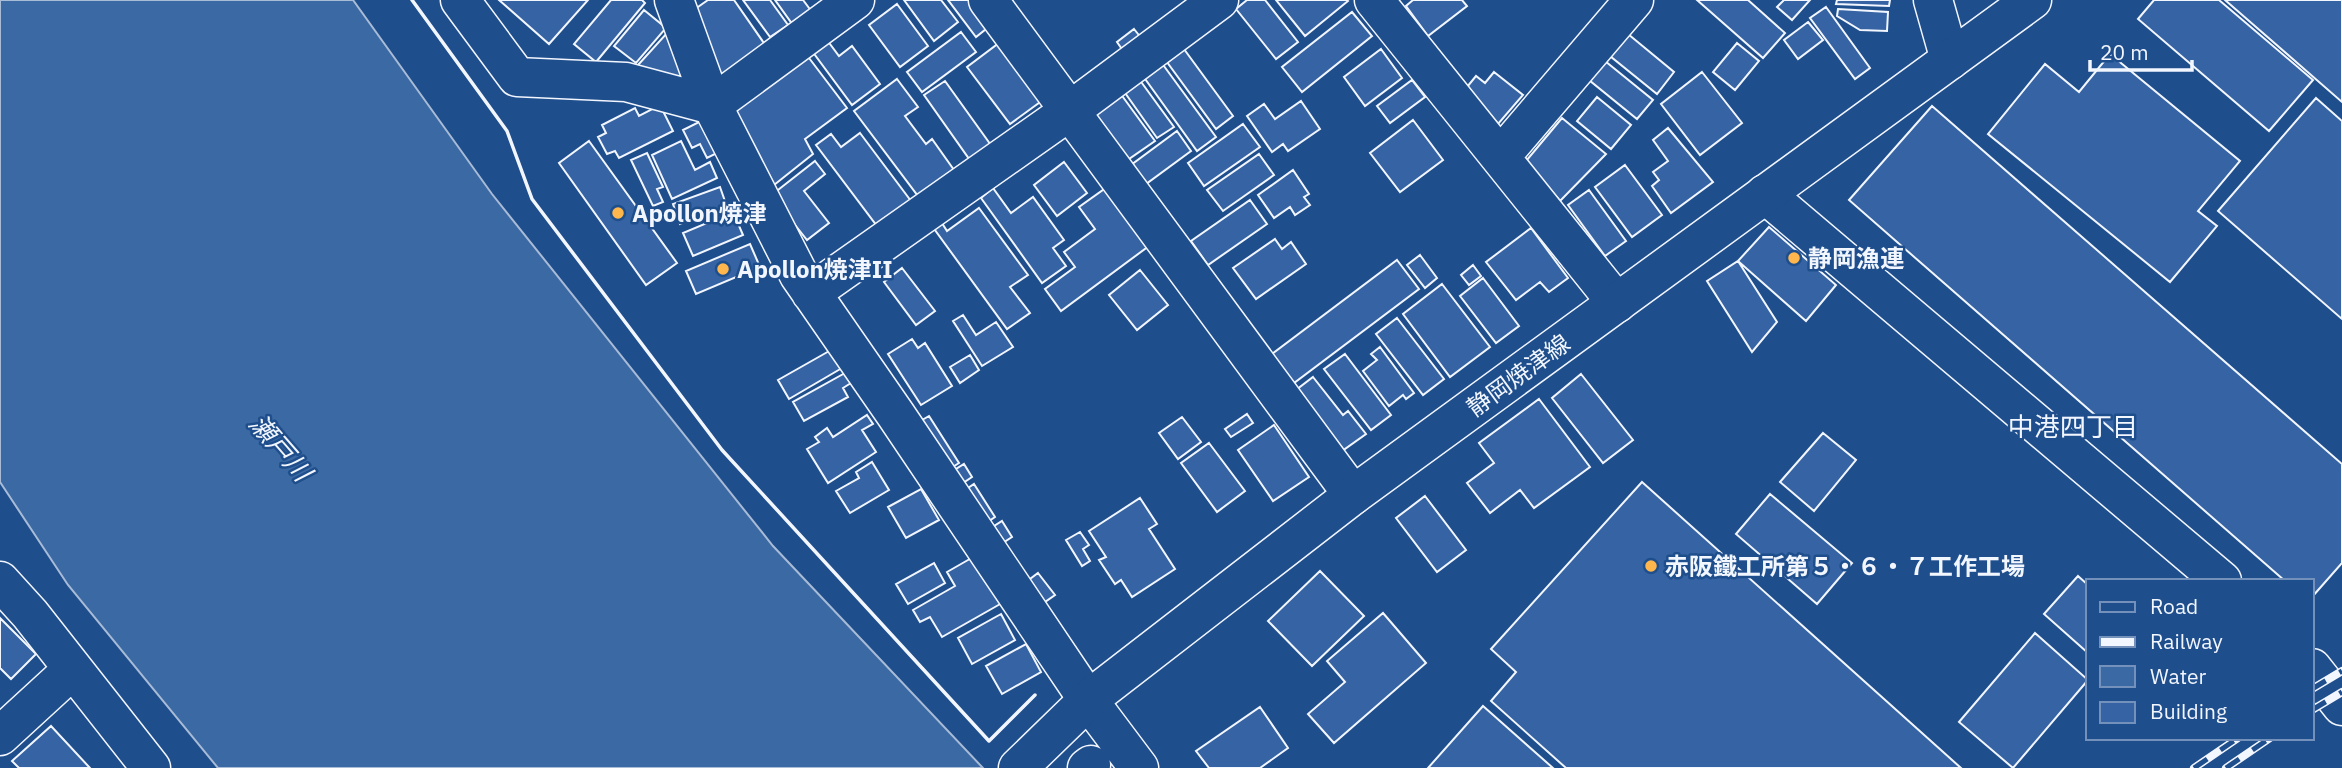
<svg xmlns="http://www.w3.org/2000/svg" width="2342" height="768" font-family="'IBM Plex Sans','Noto Sans JP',sans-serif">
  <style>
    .water { fill: #3b69a3; stroke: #a8bbd7; stroke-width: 2 }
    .building { fill: #3563a3; stroke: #f2f6ff; stroke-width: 2 }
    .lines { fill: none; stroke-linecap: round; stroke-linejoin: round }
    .minor-casing { stroke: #f2f6ff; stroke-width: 41 }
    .major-casing { stroke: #f2f6ff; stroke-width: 41 }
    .minor { stroke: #1f4e8c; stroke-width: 38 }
    .major { stroke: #1f4e8c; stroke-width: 38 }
    .rail-casing { stroke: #f2f6ff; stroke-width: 8 }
    .rail { stroke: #1f4e8c; stroke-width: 5; stroke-dasharray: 16; stroke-linecap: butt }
    .wall { stroke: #f2f6ff; stroke-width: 3.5 }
    .poi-dot { fill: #ffb74d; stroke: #1f4e8c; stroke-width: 2.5 }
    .labels { text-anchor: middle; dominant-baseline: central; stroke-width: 5; stroke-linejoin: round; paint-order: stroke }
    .poi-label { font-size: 24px; font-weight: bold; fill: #f2f6ff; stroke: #1f4e8c; text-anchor: start }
    .street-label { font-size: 24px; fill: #f2f6ff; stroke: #1f4e8c }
    .neighbourhood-label { font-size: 26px; fill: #f2f6ff; stroke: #1f4e8c }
    .water-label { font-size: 26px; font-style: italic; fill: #f2f6ff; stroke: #1f4e8c }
  </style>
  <rect width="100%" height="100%" fill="#1f4e8c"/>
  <path class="water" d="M0 0H353L492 194 773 546 983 768H218L68 585 0 482Z"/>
  <path class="building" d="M499 0H588L549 44Z
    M611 0H642L645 3 596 62 574 44Z
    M708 0H734L766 46 717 81 685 16Z
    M743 0H770L788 25 770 37Z
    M775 0H803L812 12 793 25Z
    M904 0H941L958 22 934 41Z
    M948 0H972L991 25 976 37Z
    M1247 0H1265L1298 42 1276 59 1236 9Z
    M1276 0H1347L1348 1 1305 36Z
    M1413 0H1462L1467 6 1428 36 1406 6Z
    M1697 0H1748L1785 33 1763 58Z
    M1784 0H1810L1792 20 1777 7Z
    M1837 0H1890L1889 6 1836 4Z
    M2154 0H2219L2313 80 2269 131 2138 19Z
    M2225 0H2342V102Z
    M897 4 928 46 900 67 869 25Z
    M1826 7 1870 68 1855 79 1810 18Z
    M1838 9 1888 12 1887 31 1860 30 1837 16Z
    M644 10 666 28 636 63 614 46Z
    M1352 12 1372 36 1302 92 1282 67Z
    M1808 22 1823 40 1798 59 1784 40Z
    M1134 29 1142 39 1124 52 1117 42Z
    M961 32 976 52 922 92 907 72Z
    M667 33 690 67 674 84 653 79 638 65Z
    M1628 34 1674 72 1657 94 1610 56Z
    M827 40 839 56 852 46 880 84 852 105 812 51Z
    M1003 40 1047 97 1010 124 967 67Z
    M1737 43 1759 61 1735 90 1713 72Z
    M1181 45 1233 116 1216 129 1164 58Z
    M1381 49 1402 78 1365 106 1344 77Z
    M806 54 847 108 805 139 813 154 769 189 730 110Z
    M2110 54 2240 161 2198 211 2217 226 2170 282 1988 134 2045 64 2079 92Z
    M1605 61 1653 100 1637 119 1589 80Z
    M1161 62 1216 137 1197 151 1143 76Z
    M1494 72 1523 95 1498 124 1467 87 1476 76 1485 83Z
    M1702 72 1742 123 1700 155 1661 104Z
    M897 79 918 107 905 116 926 144 932 139 954 170 918 196 854 111Z
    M1139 79 1174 127 1157 138 1123 90Z
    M1412 80 1425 97 1390 123 1377 106Z
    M945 81 993 148 972 163 924 95Z
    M1120 93 1155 141 1126 161 1091 113Z
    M1597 97 1631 125 1611 149 1577 121Z
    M2316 98 2342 121V319L2218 211Z
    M1301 101 1320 129 1288 151 1283 144 1272 152 1247 116 1264 104 1275 119Z
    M660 105 673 131 619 158 615 151 607 154 598 137 606 133 602 125 635 108 639 116Z
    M1932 106 2342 464V563L2312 597V581H2285L1849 200Z
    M1562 118 1606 154 1560 201 1526 161Z
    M705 119 721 151 707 158 700 144 692 148 683 130Z
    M1413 120 1443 160 1400 192 1370 153Z
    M1243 124 1260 147 1204 186 1188 163Z
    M1668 128 1713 182 1671 213 1652 186 1659 180 1653 172 1668 161 1653 140Z
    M1177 131 1191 151 1146 184 1131 165Z
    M860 133 911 201 877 226 816 145 831 134 841 147Z
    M589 141 677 263 646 285 559 163Z
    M681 141 695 170 710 162 717 178 672 199 652 155Z
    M647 153 663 187 657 189 663 202 653 206 631 160Z
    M1259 154 1274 175 1223 211 1207 190Z
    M815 161 825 174 804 191 829 223 807 240 787 215 769 197Z
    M1064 162 1087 193 1057 216 1034 185Z
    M1625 165 1662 215 1632 237 1595 187Z
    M1293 170 1309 194 1304 197 1310 205 1295 215 1290 207 1274 218 1258 195Z
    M1110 185 1153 243 1061 311 1045 289 1075 267 1064 252 1095 229 1079 207Z
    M720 187 727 207 680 224 673 204Z
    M993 188 1011 213 1033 197 1064 240 1053 248 1066 266 1042 283 981 198Z
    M1589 190 1626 241 1605 256 1568 205Z
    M1250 200 1267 224 1208 265 1191 241Z
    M979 208 1028 275 1010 287 1030 313 1007 329 932 226 940 220 947 231Z
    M733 212 743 235 693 256 683 233Z
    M1769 227 1836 285 1806 321 1738 261Z
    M1531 228 1568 278 1549 292 1540 282 1516 300 1486 262Z
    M1275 239 1282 249 1291 242 1306 264 1256 299 1233 268Z
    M750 244 760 267 696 294 686 271Z
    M1420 255 1437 278 1425 288 1407 265Z
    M1397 260 1419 289 1294 383 1272 354Z
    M1738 261 1777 322 1752 352 1707 281Z
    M1473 265 1481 276 1469 285 1461 275Z
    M902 268 935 311 916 325 884 282Z
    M1140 270 1168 305 1137 330 1109 295Z
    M1483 278 1519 326 1496 343 1460 296Z
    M1442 284 1490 347 1450 377 1403 314Z
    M963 315 976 335 996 322 1013 347 982 366 953 321Z
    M1397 318 1444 379 1423 395 1376 334Z
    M912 339 918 348 925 343 952 386 921 405 888 354Z
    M1380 347 1414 393 1406 399 1403 395 1389 406 1363 371 1377 360 1371 354Z
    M831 350 842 368 789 399 778 380Z
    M1345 354 1391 415 1371 430 1324 369Z
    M970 355 979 370 960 383 950 367Z
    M845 373 851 383 843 388 848 397 804 421 793 402Z
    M1581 374 1633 440 1603 463 1552 398Z
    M1313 377 1343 415 1348 411 1366 434 1342 451 1296 390Z
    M1539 399 1590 467 1534 508 1520 490 1490 513 1467 483 1494 463 1479 443Z
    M1247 414 1253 423 1231 437 1225 429Z
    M867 415 873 424 862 430 876 452 828 483 807 449 819 442 815 437 827 428 833 437Z
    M929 416 959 463 948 470 917 423Z
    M1182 417 1201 442 1178 459 1159 433Z
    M1274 425 1309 477 1273 501 1238 450Z
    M1823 433 1856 460 1814 511 1780 482Z
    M1209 443 1245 491 1217 512 1181 463Z
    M872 462 889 490 850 513 836 491 859 478 856 472Z
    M964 464 972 477 957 487 948 474Z
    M1642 482 1961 768H1566L1491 701 1516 672 1491 649Z
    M974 484 995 517 986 523 965 490Z
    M921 489 939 520 906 538 888 507Z
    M1770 494 1852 563 1817 604 1736 534Z
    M1425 496 1466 550 1437 572 1396 518Z
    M1140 498 1157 524 1149 529 1175 569 1132 597 1121 580 1115 584 1099 560 1106 557 1089 531Z
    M1002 521 1012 537 1001 544 991 528Z
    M1080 532 1089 545 1083 549 1090 561 1082 566 1066 540Z
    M975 556 1002 603 942 637 930 617 920 622 913 610 955 586 947 572Z
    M934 563 945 583 908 604 896 584Z
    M1320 571 1364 616 1312 666 1268 621Z
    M1038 573 1055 595 1042 604 1026 582Z
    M2078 576 2088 585V653L2044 614Z
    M1383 613 1426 663 1334 743 1308 714 1345 682 1327 661Z
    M1001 614 1015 640 972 664 958 638Z
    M0 618 36 654 11 679 0 668Z
    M2035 633 2088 680 2013 768 1959 722Z
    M1026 644 1041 672 1002 694 986 666Z
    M1483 706 1553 768H1428Z
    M1260 707 1288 748 1260 768H1209L1196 751Z
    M51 726 90 768H19L12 761Z"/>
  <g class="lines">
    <defs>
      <path id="minor" d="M460 0 517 77 626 82 712 105 855 0
        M674 0 712 105 799 275 896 415 1088 700 1139 768
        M988 0 1353 495
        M1374 0 1617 303
        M1933 0 1950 60
        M1500 157 1634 0
        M1765 194 2222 581
        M811 293 1071 110 1219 0
        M0 581 30 614 151 768
        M2312 668 2342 706
        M0 736 73 669
        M1087 768 1091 765"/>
      <path id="major" d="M1018 768 1088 700 1353 495 2032 0"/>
    </defs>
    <use href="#minor" class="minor-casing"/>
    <use href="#major" class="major-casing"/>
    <use href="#minor" class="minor"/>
    <use href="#major" class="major"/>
    <defs>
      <path id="rail" d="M2312 689 2342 671
        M2312 710 2342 692
        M2194 768 2238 738
        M2226 768 2270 738"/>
    </defs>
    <use href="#rail" class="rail-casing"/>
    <use href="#rail" class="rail"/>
    <path class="wall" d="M412 0 507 131 532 199 722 450 989 741 1035 695"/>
  </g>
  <g class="poi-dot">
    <circle cx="618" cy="213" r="7"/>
    <circle cx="1794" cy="258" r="7"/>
    <circle cx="723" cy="269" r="7"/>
    <circle cx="1651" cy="566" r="7"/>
  </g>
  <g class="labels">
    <g class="poi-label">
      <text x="632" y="213">Apollon焼津</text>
      <text x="1808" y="258">静岡漁連</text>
      <text x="737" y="269">Apollon焼津II</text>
      <text x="1665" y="566">赤阪鐵工所第５・６・７工作工場</text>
    </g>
    <g class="street-label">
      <text transform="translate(1518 375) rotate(-36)">静岡焼津線</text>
    </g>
    <g class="neighbourhood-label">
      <text x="2073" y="426">中港四丁目</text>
    </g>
    <g class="water-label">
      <text transform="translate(281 447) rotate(49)">瀬戸川</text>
    </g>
  </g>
  <rect x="2086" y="579" width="228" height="161" fill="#1f4e8c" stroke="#7391ba" stroke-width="2"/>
  <rect x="2100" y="602" width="35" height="10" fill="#1f4e8c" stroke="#7391ba" stroke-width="2"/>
  <text x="2150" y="614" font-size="21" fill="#f2f6ff">Road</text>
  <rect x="2100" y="637" width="35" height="10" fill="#f2f6ff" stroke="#7391ba" stroke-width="2"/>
  <text x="2150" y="649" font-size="21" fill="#f2f6ff">Railway</text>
  <rect x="2100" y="666" width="35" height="21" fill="#3b69a3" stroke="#7391ba" stroke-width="2"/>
  <text x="2150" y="684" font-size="21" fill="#f2f6ff">Water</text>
  <rect x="2100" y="702" width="35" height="21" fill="#3563a3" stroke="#7391ba" stroke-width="2"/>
  <text x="2150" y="719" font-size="21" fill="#f2f6ff">Building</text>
  <path d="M2090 60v10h102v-10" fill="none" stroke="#f2f6ff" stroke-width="3.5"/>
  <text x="2100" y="60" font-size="21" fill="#f2f6ff" stroke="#1f4e8c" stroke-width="5" paint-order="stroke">20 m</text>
</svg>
